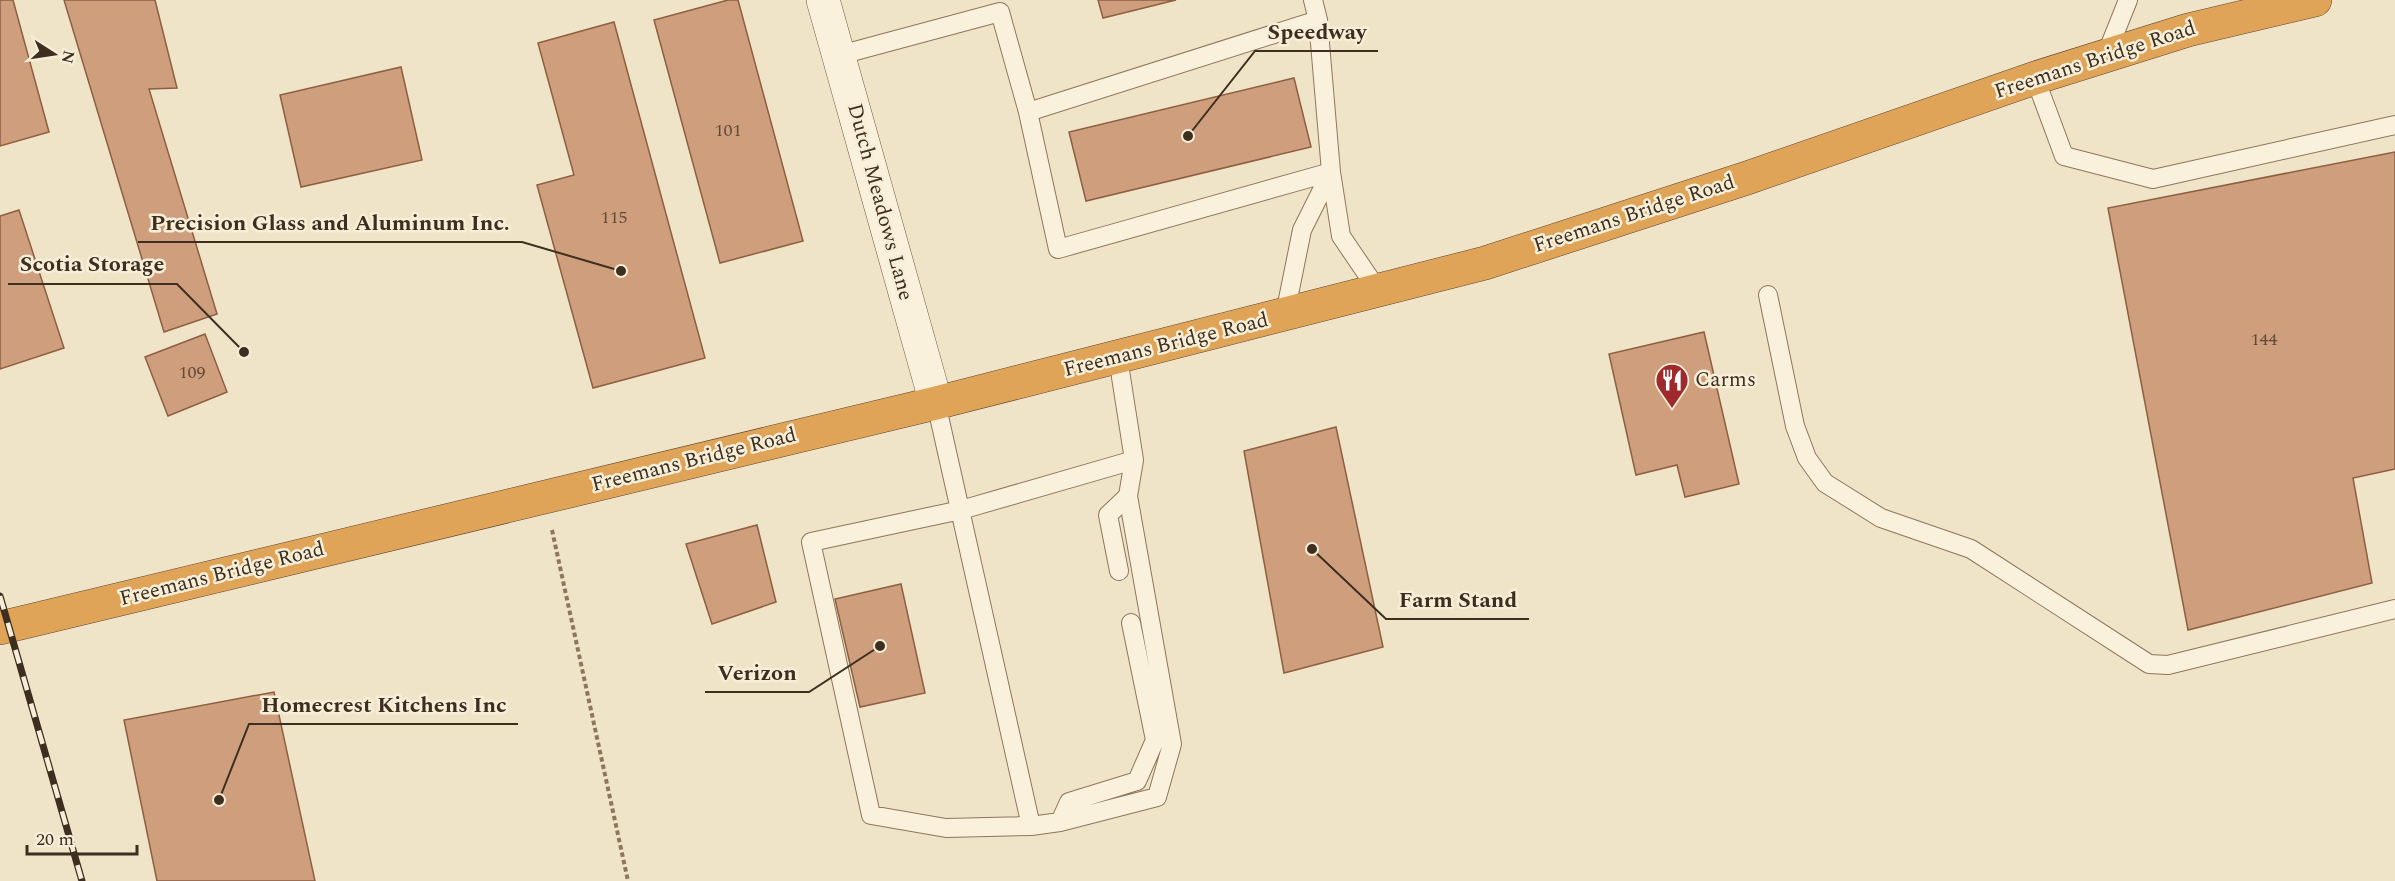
<svg xmlns="http://www.w3.org/2000/svg" width="2395" height="881" font-family="Spectral,serif">
  <style>
    .building { fill: #cf9f7d; stroke: #8d5f41; stroke-width: 1.5 }
    .lines { fill: none; stroke-linecap: round; stroke-linejoin: round }
    .lane-casing { stroke: #8d765c; stroke-width: 20 }
    .secondary-casing { stroke: #6f573f; stroke-width: 34 }
    .highway-casing { stroke: #5b4430; stroke-width: 34 }
    .path { stroke: #8d765c; stroke-width: 4; stroke-dasharray: 4.5 3; stroke-linecap: butt }
    .lane { stroke: #faf1dc; stroke-width: 18 }
    .secondary { stroke: #faf1dc; stroke-width: 33 }
    .highway { stroke: #e0a458; stroke-width: 33 }
    .rail-casing { stroke: #3d2e20; stroke-width: 7 }
    .rail { stroke: #f7eed8; stroke-width: 4.5; stroke-dasharray: 14; stroke-linecap: butt }
    .labels { text-anchor: middle; dominant-baseline: central; stroke-width: 5; stroke-linejoin: round; paint-order: stroke }
    .number-label { font-size: 18px; fill: #624a37 }
    .street-label { font-size: 21px; fill: #3d2e20; stroke: #f7eed8 }
    .poi-label { font-size: 21px; fill: #3d2e20; stroke: #f7eed8; text-anchor: start }
    .leader { fill: none; stroke: #3d2e20; stroke-width: 2 }
    .callout-dot { fill: #3d2e20; stroke: #f7eed8; stroke-width: 2 }
    .callout-label { font-size: 22px; text-anchor: middle; font-weight: bold; fill: #3d2e20; stroke: #f7eed8; stroke-width: 5; stroke-linejoin: round; paint-order: stroke }
  </style>
  <rect width="100%" height="100%" fill="#f0e4c8"/>
  <path class="building" d="M0 0H13L49 132 0 146Z
    M64 0H155L177 88 149 89 217 314 164 332Z
    M728 0H738L803 241 720 263 654 20Z
    M1098 0H1176L1103 18Z
    M614 22 705 358 593 388 537 185 574 175 538 43Z
    M401 67 422 160 301 187 280 95Z
    M1294 78 1311 147 1086 201 1069 132Z
    M2395 152V469L2353 478 2372 583 2188 630 2108 208Z
    M19 210 64 348 0 369V216Z
    M1704 332 1739 484 1685 497 1677 465 1636 475 1609 354Z
    M205 334 227 392 168 416 145 357Z
    M1336 427 1383 647 1284 673 1244 451Z
    M757 525 776 602 712 624 686 544Z
    M901 584 925 693 860 707 835 599Z
    M274 692 315 881H157L124 720Z"/>
  <g class="lines">
    <defs>
      <path id="lane" d="M1318 20 1331 172 1341 236 1377 289
        M840 55 1000 12 1028 112 1318 20 1313 0
        M2106 55 2128 0
        M2035 78 2064 156 2153 179 2395 125
        M1028 112 1058 249 1331 172
        M1768 295 1795 426 1807 458 1825 483 1881 518 1971 549 2149 664 2168 665 2395 609
        M1285 314 1302 230 1331 172
        M936 403 1031 826 946 828 871 815 811 542 961 510 1134 460
        M1119 571 1108 515 1128 496
        M1060 822 1069 802 1137 781 1155 740 1131 623
        M1031 826 1060 822 1157 797 1172 744 1128 496 1134 460 1118 358"/>
      <path id="secondary" d="M823 0 936 403"/>
      <path id="highway" d="M0 628 936 403 1485 263 1747 178 2035 78 2188 30 2315 0"/>
    </defs>
    <use href="#lane" class="lane-casing"/>
    <use href="#secondary" class="secondary-casing"/>
    <use href="#highway" class="highway-casing"/>
    <path class="path" d="M552 530 628 881"/>
    <use href="#lane" class="lane"/>
    <use href="#secondary" class="secondary"/>
    <use href="#highway" class="highway"/>
    <defs>
      <path id="rail" d="M0 596 82 881"/>
    </defs>
    <use href="#rail" class="rail-casing"/>
    <use href="#rail" class="rail"/>
  </g>
  <defs>
    <symbol id="restaurant-pin" viewBox="-11 -11 22 30"><path d="M0 17L-7.5 6A9.5 9.5 0 1 1 7.5 6Z" fill="#9e2a2b" stroke="#f7eed8"/><path d="M-5-6h1v4h1v-4h1v4h1v-4h1v5L-1.5 .5V6h-2V.5L-5-1ZM5-6V6H3V1.5H1.5Q1.5-4 5-6Z" fill="#fff"/></symbol>
  </defs>
  <g fill-rule="evenodd">
    <use href="#restaurant-pin" x="1653" y="361" width="38" height="52"/>
  </g>
  <g class="labels">
    <g class="number-label">
      <text x="728" y="130">101</text>
      <text x="614" y="217">115</text>
      <text x="2264" y="339">144</text>
      <text x="192" y="372">109</text>
    </g>
    <g class="street-label">
      <text transform="translate(2095 60) rotate(-18)">Freemans Bridge Road</text>
      <text transform="translate(880 202) rotate(75)">Dutch Meadows Lane</text>
      <text transform="translate(1634 214) rotate(-18)">Freemans Bridge Road</text>
      <text transform="translate(1166 345) rotate(-14)">Freemans Bridge Road</text>
      <text transform="translate(694 460) rotate(-14)">Freemans Bridge Road</text>
      <text transform="translate(222 574) rotate(-14)">Freemans Bridge Road</text>
    </g>
    <g class="poi-label">
      <text x="1695" y="380">Carms</text>
    </g>
  </g>
  <path class="leader" d="M1188 136L1255 51H1378M621 271L522 242H138M244 352L177 284H8M1312 549L1386 619H1529M880 646L809 692H705M219 800L249 724H518"/>
  <g class="callout-dot">
    <circle cx="1188" cy="136" r="6"/>
    <circle cx="621" cy="271" r="6"/>
    <circle cx="244" cy="352" r="6"/>
    <circle cx="1312" cy="549" r="6"/>
    <circle cx="880" cy="646" r="6"/>
    <circle cx="219" cy="800" r="6"/>
  </g>
  <g class="callout-label">
    <text x="1317" y="39">Speedway</text>
    <text x="330" y="230">Precision Glass and Aluminum Inc.</text>
    <text x="92" y="271">Scotia Storage</text>
    <text x="1458" y="607">Farm Stand</text>
    <text x="757" y="680">Verizon</text>
    <text x="384" y="712">Homecrest Kitchens Inc</text>
  </g>
  <g transform="translate(54 54) rotate(102)" stroke="#f7eed8" stroke-width="4.5" paint-order="stroke">
  <path d="M0-4.5L10 22L0 15L-10 22Z" fill="#3d2e20"/>
  <text y="-9" font-size="16" font-weight="bold" text-anchor="middle" fill="#3d2e20">N</text>
  </g>
  <path d="M27 845v9h110v-9" fill="none" stroke="#3d2e20" stroke-width="3"/>
  <text x="36" y="845" font-size="18" fill="#3d2e20" stroke="#f7eed8" stroke-width="4.5" paint-order="stroke">20 m</text>
</svg>
